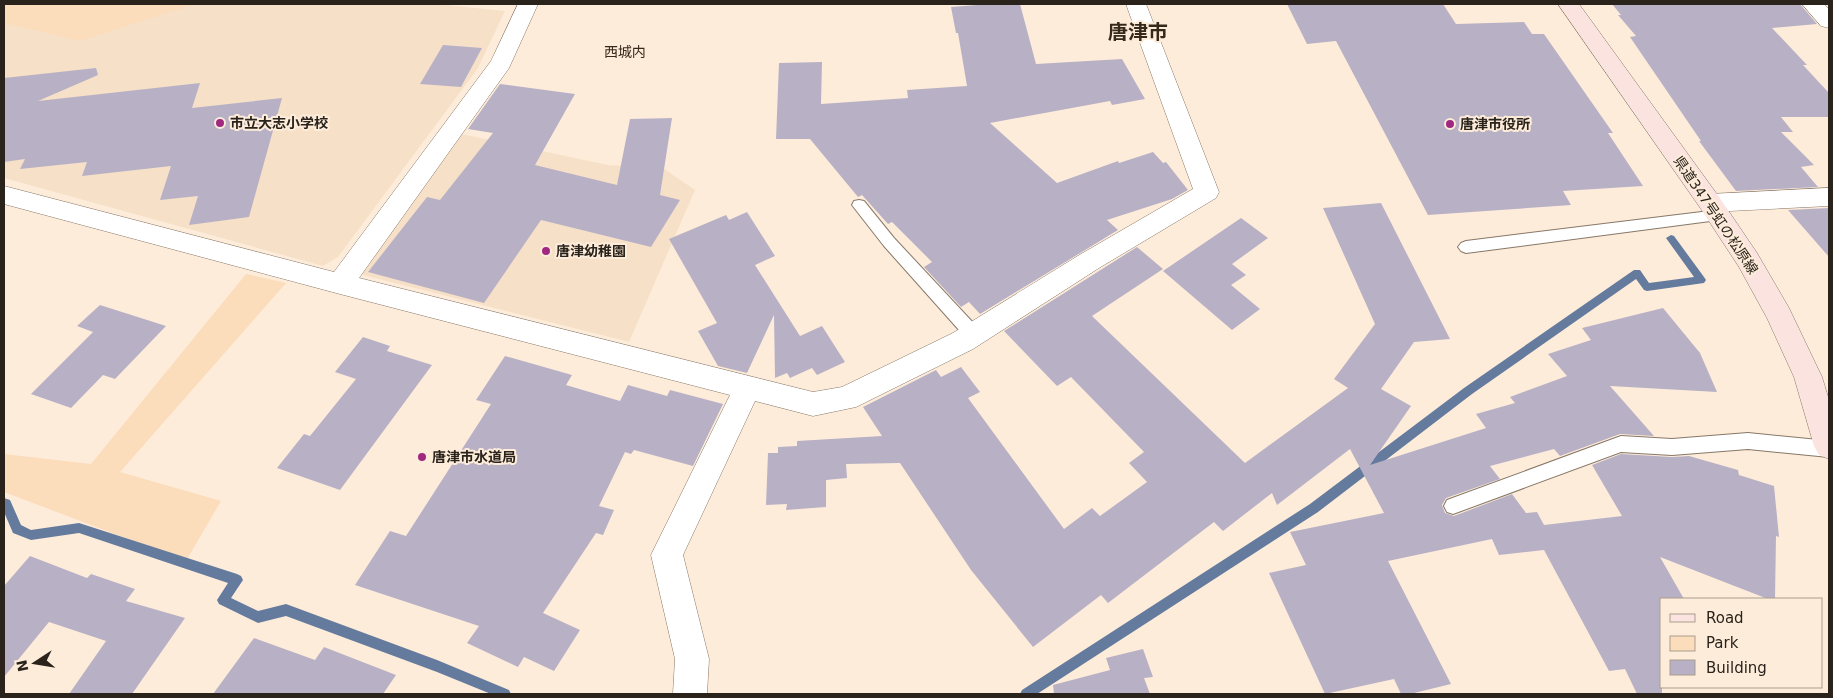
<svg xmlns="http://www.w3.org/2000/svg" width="1833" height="698" font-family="'DejaVu Sans','Noto Sans JP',sans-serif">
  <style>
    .built { fill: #f7e0c8 }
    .green { fill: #fbdcbb }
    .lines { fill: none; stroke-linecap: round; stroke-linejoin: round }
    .stream { fill: #647b9e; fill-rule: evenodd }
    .building { fill: #b8b1c6 }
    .lane-casing { stroke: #877868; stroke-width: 2 }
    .street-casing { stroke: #877868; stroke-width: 1 }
    .secondary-casing { stroke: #877868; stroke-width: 1 }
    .lane { fill: #fff; fill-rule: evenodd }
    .street { fill: #fff; fill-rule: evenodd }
    .secondary { fill: #fbe4df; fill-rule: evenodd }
    .poi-dot { fill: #a02880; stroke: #feecda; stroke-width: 2 }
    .labels { text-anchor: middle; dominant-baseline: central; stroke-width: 4; stroke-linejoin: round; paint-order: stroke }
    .far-quarter-label { font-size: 14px; fill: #35291b; stroke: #feecda }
    .poi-label { font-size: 14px; font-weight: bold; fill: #29231c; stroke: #feecda; text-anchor: start }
    .street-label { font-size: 14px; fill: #29231c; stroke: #feecda }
    .far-town-label { font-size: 20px; font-weight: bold; fill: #35291b; stroke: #feecda }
  </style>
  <rect width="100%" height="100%" fill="#feecda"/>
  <path class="built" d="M4 4H436L505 11 478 68 338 257 323 266 4 178Z
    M462 134 608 165 663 168 695 190 629 342 359 274Z"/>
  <path class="green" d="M4 4H195L80 41 4 23Z
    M246 274 286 283 120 472 221 501 186 561 4 492V454L91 464Z"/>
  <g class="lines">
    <path class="stream" d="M1671 235 1674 236 1704 277 1706 280 1704 283 1647 291 1644 290 1636 279 1472 394 1318 512 1037 694H1020L1022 690 1310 504 1464 388 1634 270H1640L1649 283 1694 277 1666 238Z
      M4 498 10 500 21 525 31 530 79 523 237 574 241 576 243 580 231 598 258 611 286 604 437 660 509 690 511 694H491L437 672 286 616 258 623 219 604 217 600 228 583 79 533 31 540 13 533 4 512Z"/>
  </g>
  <path class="building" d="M990 4H1020L1036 64 1122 59 1145 99 1112 105 1110 101 990 123 1057 183 1118 161 1119 163 1153 152 1163 163 1166 162 1188 190 1172 199 1107 220 1118 230 980 314 969 302 961 307 924 267 932 262 892 222 888 224 862 195 858 197 810 139H776L779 63 822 62 821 104 908 98 907 90 967 86 958 33H956L951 7Z
    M1287 4H1443L1456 24 1524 22 1532 34H1544L1613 133H1608L1643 186 1563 191 1571 205 1428 215 1336 41 1307 44Z
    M1612 4H1800L1817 24 1772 28 1807 65H1803L1829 93V117H1781L1793 132H1781L1814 165 1801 167 1818 187 1736 191 1699 141H1701L1630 37 1636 36 1618 15H1621Z
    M443 45 482 48 461 87 420 84Z
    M96 68 98 75 38 101 200 83 192 108 282 98 249 217 189 225 198 196 160 200 171 166 82 176 87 162 20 169 25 159 4 162V78Z
    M500 84 575 94 535 165 617 185 630 119 672 118 660 195 680 200 651 247 541 220 484 303 368 272 427 197 440 200 493 133 468 129Z
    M1381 203 1450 339 1414 342 1381 389 1411 406 1370 465 1486 428 1476 414 1515 403 1510 397 1567 376 1548 354 1591 340 1582 328 1663 308 1700 353 1717 392 1610 386 1654 436 1620 434 1560 456 1554 449 1490 466 1500 479 1446 498 1442 505 1445 513 1454 516 1512 494 1526 513 1537 512 1544 525 1622 516 1592 465 1621 454 1672 457 1689 456 1738 470 1739 475 1774 486 1779 537 1776 536 1775 599H1768L1660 557 1684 599H1662V694H1637L1625 669 1609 671 1544 550 1499 555 1492 539 1388 561 1451 684 1410 694H1401L1394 679 1325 694 1269 573 1306 565 1290 532 1384 513 1350 449 1277 505 1272 493 1223 531 1214 522 1108 603 1101 595 1033 647 971 570 900 463 846 464 847 478 826 480V507L786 510 787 504 766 505 768 453H778V447L797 446V441L882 436 863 407 936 370 941 377 961 367 980 392 968 398 1064 529 1092 508 1100 516 1147 482 1129 463 1144 452 1071 377 1057 386 1004 331 1137 247 1163 269 1092 316 1245 463 1348 388 1334 379 1375 324 1323 208Z
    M1829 208V257L1788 210Z
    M747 212 775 256 755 265 800 336 822 326 845 362 817 375 812 368 790 378 787 373 775 378 774 315 747 373 718 366 698 331 717 323 669 239 726 215 729 220Z
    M1241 218 1268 238 1232 264 1246 275 1231 285 1260 309 1232 330 1163 271Z
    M100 305 166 326 115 379 103 375 71 408 31 394 93 332 77 326Z
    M363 337 390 346 387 351 432 365 340 490 277 468 304 434 310 436 356 379 335 372Z
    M505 356 572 375 566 385 620 401 628 385 667 396 670 390 723 404 693 466 634 450 631 454 625 452 599 506 614 510 603 535 596 533 543 613 580 630 554 671 524 657 518 667 467 643 479 626 355 585 390 531 406 536 491 404 476 400Z
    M30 556 87 578 91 574 135 589 126 601 185 618 132 694H69L106 641 49 622 4 677V586Z
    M254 638 315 660 324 647 396 675 383 694H213Z
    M1143 649 1153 677 1144 678 1150 694H1054L1053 685 1110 670 1106 658Z"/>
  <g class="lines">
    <defs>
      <path id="lane" d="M859 200 864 201 894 238 979 329 981 334 979 339 973 341 967 339 884 246 852 205 854 201Z
        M1718 210 1723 211 1725 215 1723 219 1718 220 1466 253 1461 251 1458 247 1461 243 1466 241Z
        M1748 433 1829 441V457L1748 449 1672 455 1621 452 1453 514 1447 512 1444 506 1447 500 1621 436 1672 439Z"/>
      <path id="street" d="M518 4H538L509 68 359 278 813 392 842 387 953 333 1081 254 1193 189 1126 4H1146L1219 192 1216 198 1099 268 973 349 856 407 813 416 755 401 683 555 709 659 707 694H673L675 659 651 555 730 395 340 294 4 204V186L334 272 491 61Z
        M1802 4H1824L1829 9V28L1821 26Z
        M1829 188V206L1710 212 1701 209 1698 203 1701 197 1710 194Z"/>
      <path id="secondary" d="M1558 4H1579L1719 197 1757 253 1789 308 1822 377 1829 400V459L1819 455 1814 446 1794 377 1767 318 1739 267 1701 209Z"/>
    </defs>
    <use href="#lane" class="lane-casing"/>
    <use href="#street" class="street-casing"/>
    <use href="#secondary" class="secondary-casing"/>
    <use href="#lane" class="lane"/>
    <use href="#street" class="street"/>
    <use href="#secondary" class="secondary"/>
  </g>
  <g class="poi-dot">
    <circle cx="220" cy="123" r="5"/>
    <circle cx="1450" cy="124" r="5"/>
    <circle cx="546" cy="251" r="5"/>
    <circle cx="422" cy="457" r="5"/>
  </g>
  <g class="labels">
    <g class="far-quarter-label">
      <text x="625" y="52">西城内</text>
    </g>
    <g class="poi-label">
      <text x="230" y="123">市立大志小学校</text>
      <text x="1460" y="124">唐津市役所</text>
      <text x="556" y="251">唐津幼稚園</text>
      <text x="432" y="457">唐津市水道局</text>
    </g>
    <g class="street-label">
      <text transform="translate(1716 215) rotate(56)">県道347号虹の松原線</text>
    </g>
    <g class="far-town-label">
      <text x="1138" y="32">唐津市</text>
    </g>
  </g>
  <rect width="1833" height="698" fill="none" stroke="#29231c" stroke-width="10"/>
  <rect x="1660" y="598" width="162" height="90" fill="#feecda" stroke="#a99c8e"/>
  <rect x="1670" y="614" width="25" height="8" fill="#fbe4df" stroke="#a99c8e"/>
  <text x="1706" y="623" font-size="15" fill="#29231c">Road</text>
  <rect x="1670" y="636" width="25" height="15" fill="#fbdcbb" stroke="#a99c8e"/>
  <text x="1706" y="648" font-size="15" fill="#29231c">Park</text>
  <rect x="1670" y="660" width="25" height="15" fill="#b8b1c6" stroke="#a99c8e"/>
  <text x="1706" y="673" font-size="15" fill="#29231c">Building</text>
  <g transform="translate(35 663) rotate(258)" stroke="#feecda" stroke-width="4" paint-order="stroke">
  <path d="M0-4L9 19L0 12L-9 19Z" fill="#29231c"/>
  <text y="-8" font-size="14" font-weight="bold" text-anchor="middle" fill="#29231c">N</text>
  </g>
</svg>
